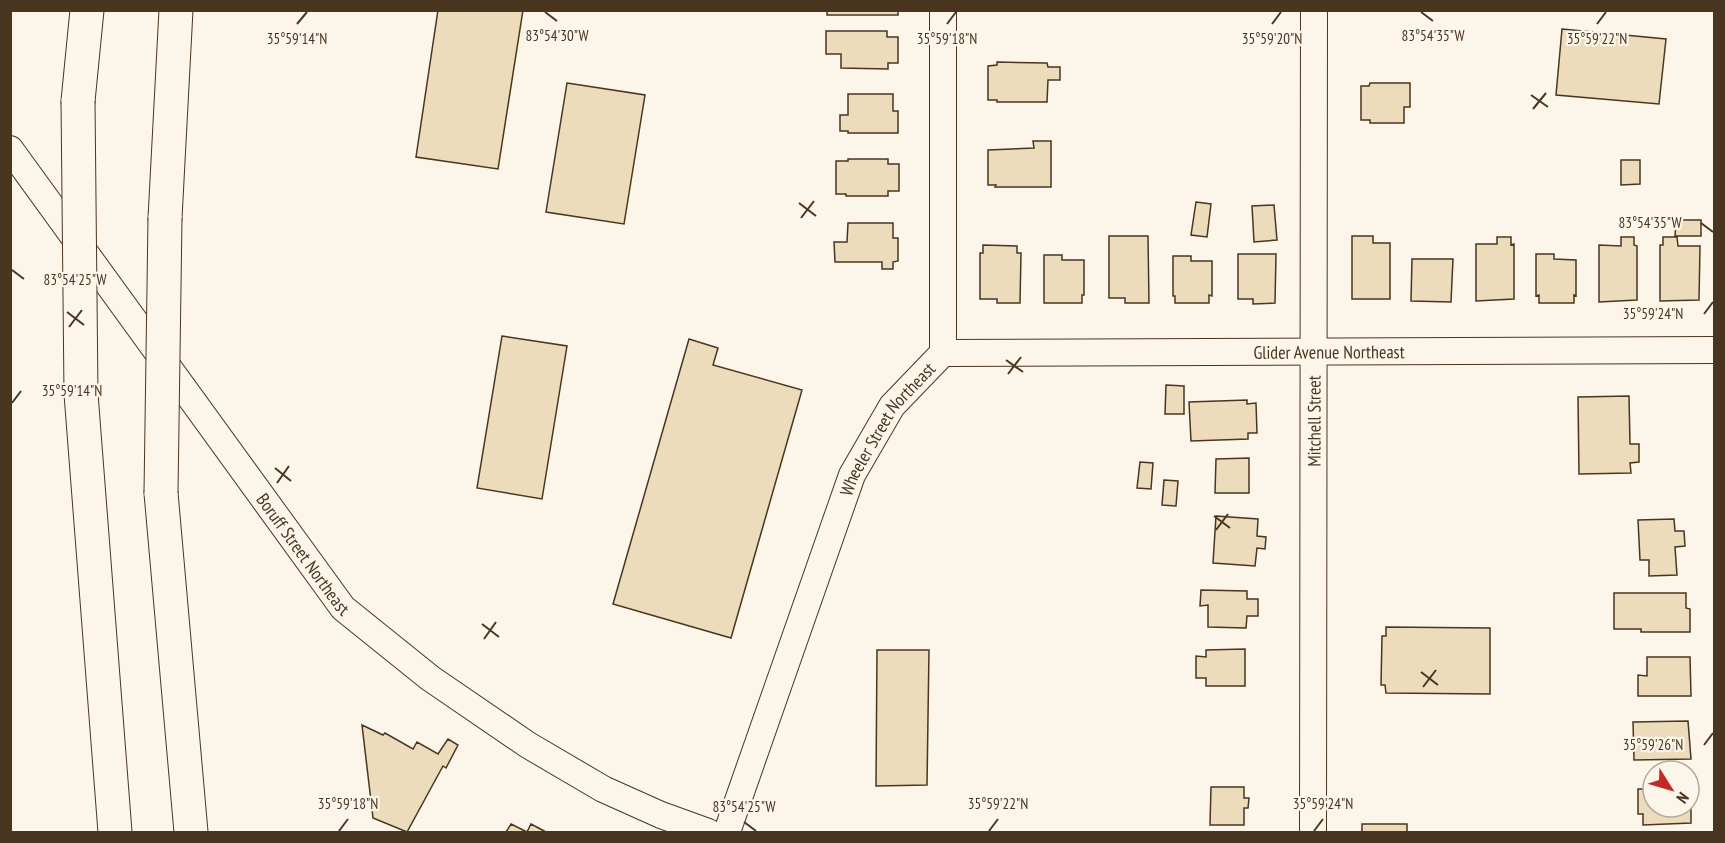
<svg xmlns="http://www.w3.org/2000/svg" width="1725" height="843" font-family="'PT Sans Narrow',sans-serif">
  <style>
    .building { fill: #ecdcbc; stroke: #4a3520; stroke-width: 1.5 }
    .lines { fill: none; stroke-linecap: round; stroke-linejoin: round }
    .minor-casing { stroke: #4a3520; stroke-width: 28 }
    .motorway-casing { stroke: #4a3520; stroke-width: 35 }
    .minor { stroke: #fbf6e9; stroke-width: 26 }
    .motorway { stroke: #fbf6e9; stroke-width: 33 }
    .motorway-bridge-casing { stroke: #4a3520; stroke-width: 35; stroke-linecap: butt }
    .motorway-bridge { stroke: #fbf6e9; stroke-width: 33 }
    .ticks { fill: none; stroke: #4a3520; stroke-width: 2 }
    .labels { text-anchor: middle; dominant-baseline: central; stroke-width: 4.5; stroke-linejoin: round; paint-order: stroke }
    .street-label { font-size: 18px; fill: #4a3520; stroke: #fbf6e9 }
    .ticks-label { font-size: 15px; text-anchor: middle; fill: #4a3520; stroke: #fbf6e9; stroke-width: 4.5; stroke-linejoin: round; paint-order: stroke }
  </style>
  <rect width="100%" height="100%" fill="#fbf6e9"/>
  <path class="building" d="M438 10H523L498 169 416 157Z
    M827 10H898V15H827Z
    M1562 29 1666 39 1659 104 1556 95Z
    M826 31H887V37H898V63H888V69L841 68V54H826Z
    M997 62 1047 63 1048 67H1060V80H1048L1047 102H997V100H988V66L997 65Z
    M567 83 645 95 624 224 546 212Z
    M1370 83H1410V107H1404V123H1370V120H1361V86H1369Z
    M848 94H893V111H898V133H848V131H840V115H848Z
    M1033 141H1051V187H995L996 185H988V150L1034 148Z
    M848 159H888V164H899V191H888V196H846V194H836V161H848Z
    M1621 160H1640V184L1621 185Z
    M1196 202 1211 204 1207 237 1191 235Z
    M1274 205 1277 240 1254 242 1252 206Z
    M1676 220H1701V236H1675Z
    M848 223H893V238H898V261L893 262V269H882V262H835L834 242H847Z
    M1109 236H1148L1149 303H1125V298H1109Z
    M1352 236H1373V243H1390V299H1352Z
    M1497 237H1511V245L1514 244V299L1476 301V244H1497Z
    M1621 237H1634V245L1637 246V300L1599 302V245L1621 246Z
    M1663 237H1677L1678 246H1700L1699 300 1660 301V245H1663Z
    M983 245 1017 246V253H1021L1020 303H997V299H980V253H983Z
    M1238 254H1276L1275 303 1253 304V299H1238Z
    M1536 254H1554V259L1576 260V296L1574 295V303H1539V295L1536 296Z
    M1044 255H1062V260H1084V295H1082V303H1044Z
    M1173 256H1191V261H1212V296L1209 295V303H1175V296H1173Z
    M1412 259H1453L1451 302 1411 301Z
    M502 336 567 346 542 499 477 488Z
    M689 339 718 348 713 365 802 390 731 638 613 604Z
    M1166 385 1184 386V414H1165Z
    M1629 396 1630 444H1639V462L1630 463 1631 473 1579 474 1578 397Z
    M1247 400V404L1256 403 1257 433H1248V439L1191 441 1189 402Z
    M1249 458V493H1215L1216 459Z
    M1140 462 1153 463 1151 489 1137 488Z
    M1164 480 1178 481 1176 506 1162 505Z
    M1216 516 1258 519 1257 536 1266 537 1265 549 1257 548 1255 566 1213 563Z
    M1674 519 1675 531H1684L1685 546 1675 547 1677 575 1649 576V560H1640L1638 520Z
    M1201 590 1247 591V599H1258V616H1247L1246 628 1208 627V605L1200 606Z
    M1614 593H1686V608L1690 609V632H1641V629H1614Z
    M1386 627 1490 628V694L1386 693 1385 685H1381L1382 636H1386Z
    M1245 649V686H1206V678H1196V656L1206 657V650Z
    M877 650H929L927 785 876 786Z
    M1647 657H1690L1691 696H1638V675L1647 676Z
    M1688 721 1691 759 1634 760 1633 722Z
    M362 725 383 735 385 733 413 749 417 742 438 754 448 739 458 745 446 768 443 766 407 832 373 818Z
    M1647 784H1653V807H1689V787H1691V823L1643 825V814H1638V789H1647Z
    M1211 787H1244V798H1249L1248 808H1244V825H1210Z
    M511 824 527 832H506Z
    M531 824 546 832H527Z
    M1362 824H1407V832H1362Z"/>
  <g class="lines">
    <defs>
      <g id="minor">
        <path id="s1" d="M10 149 343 608 430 678 528 745 603 789 661 815 708 832"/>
        <path id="s2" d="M943 353 1714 350"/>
        <path id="s3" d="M727 832 852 475 892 406 943 353V10"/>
        <path id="s4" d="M1313 832 1314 10"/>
      </g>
      <path id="motorway" d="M78 101 87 10
        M165 218 176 10
        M81 394 115 832
        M161 493 191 832"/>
    </defs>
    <use href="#minor" class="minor-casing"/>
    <use href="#motorway" class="motorway-casing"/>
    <use href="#minor" class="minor"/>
    <use href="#motorway" class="motorway"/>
    <defs>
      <path id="motorway-bridge" d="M78 101 81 394
        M161 493 165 218"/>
    </defs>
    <use href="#motorway-bridge" class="motorway-bridge-casing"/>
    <use href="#motorway-bridge" class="motorway-bridge"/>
  </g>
  <path class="ticks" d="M545 12 557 21M1421 12 1433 21M297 24 307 12M947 24 956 12M1272 24 1281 12M1597 24 1606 12M1531 95 1548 107M1533 109 1546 93M799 203 816 216M801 218 814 201M1701 223 1713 232M12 270 24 279M67 312 84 325M1704 314 1713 302M69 327 82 310M1006 360 1023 372M1008 374 1021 357M12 403 21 391M275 468 291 481M277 483 289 466M1214 516 1230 528M1216 530 1228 514M482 624 499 637M484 639 496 622M1421 672 1438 685M1423 687 1436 670M1704 745 1713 733M744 822 756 831M339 831 348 819M989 831 998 819M1314 831 1323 819"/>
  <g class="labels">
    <g class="street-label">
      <text stroke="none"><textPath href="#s2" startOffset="386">Glider Avenue Northeast</textPath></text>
      <text stroke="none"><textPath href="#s4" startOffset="411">Mitchell Street</textPath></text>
      <text stroke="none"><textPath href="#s3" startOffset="436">Wheeler Street Northeast</textPath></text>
      <text stroke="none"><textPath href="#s1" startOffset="500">Boruff Street Northeast</textPath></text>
    </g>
  </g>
  <g class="ticks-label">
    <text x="557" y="41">83°54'30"W</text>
    <text x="1433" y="41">83°54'35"W</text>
    <text x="297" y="44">35°59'14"N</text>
    <text x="947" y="44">35°59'18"N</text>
    <text x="1272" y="44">35°59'20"N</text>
    <text x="1597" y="44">35°59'22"N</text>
    <text x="1650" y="228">83°54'35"W</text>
    <text x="75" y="285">83°54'25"W</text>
    <text x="1653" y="319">35°59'24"N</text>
    <text x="72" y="396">35°59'14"N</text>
    <text x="1653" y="750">35°59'26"N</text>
    <text x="348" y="809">35°59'18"N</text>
    <text x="998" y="809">35°59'22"N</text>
    <text x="1323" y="809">35°59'24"N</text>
    <text x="744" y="812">83°54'25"W</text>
  </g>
  <rect width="1725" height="843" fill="none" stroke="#4a3520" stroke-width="24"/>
  <g transform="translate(1671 789) rotate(127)"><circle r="28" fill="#fbf6e9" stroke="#b4a999" stroke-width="1.5"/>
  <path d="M0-4.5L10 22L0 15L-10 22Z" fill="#c62828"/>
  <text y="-9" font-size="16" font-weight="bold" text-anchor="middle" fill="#4a3520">N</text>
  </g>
</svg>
